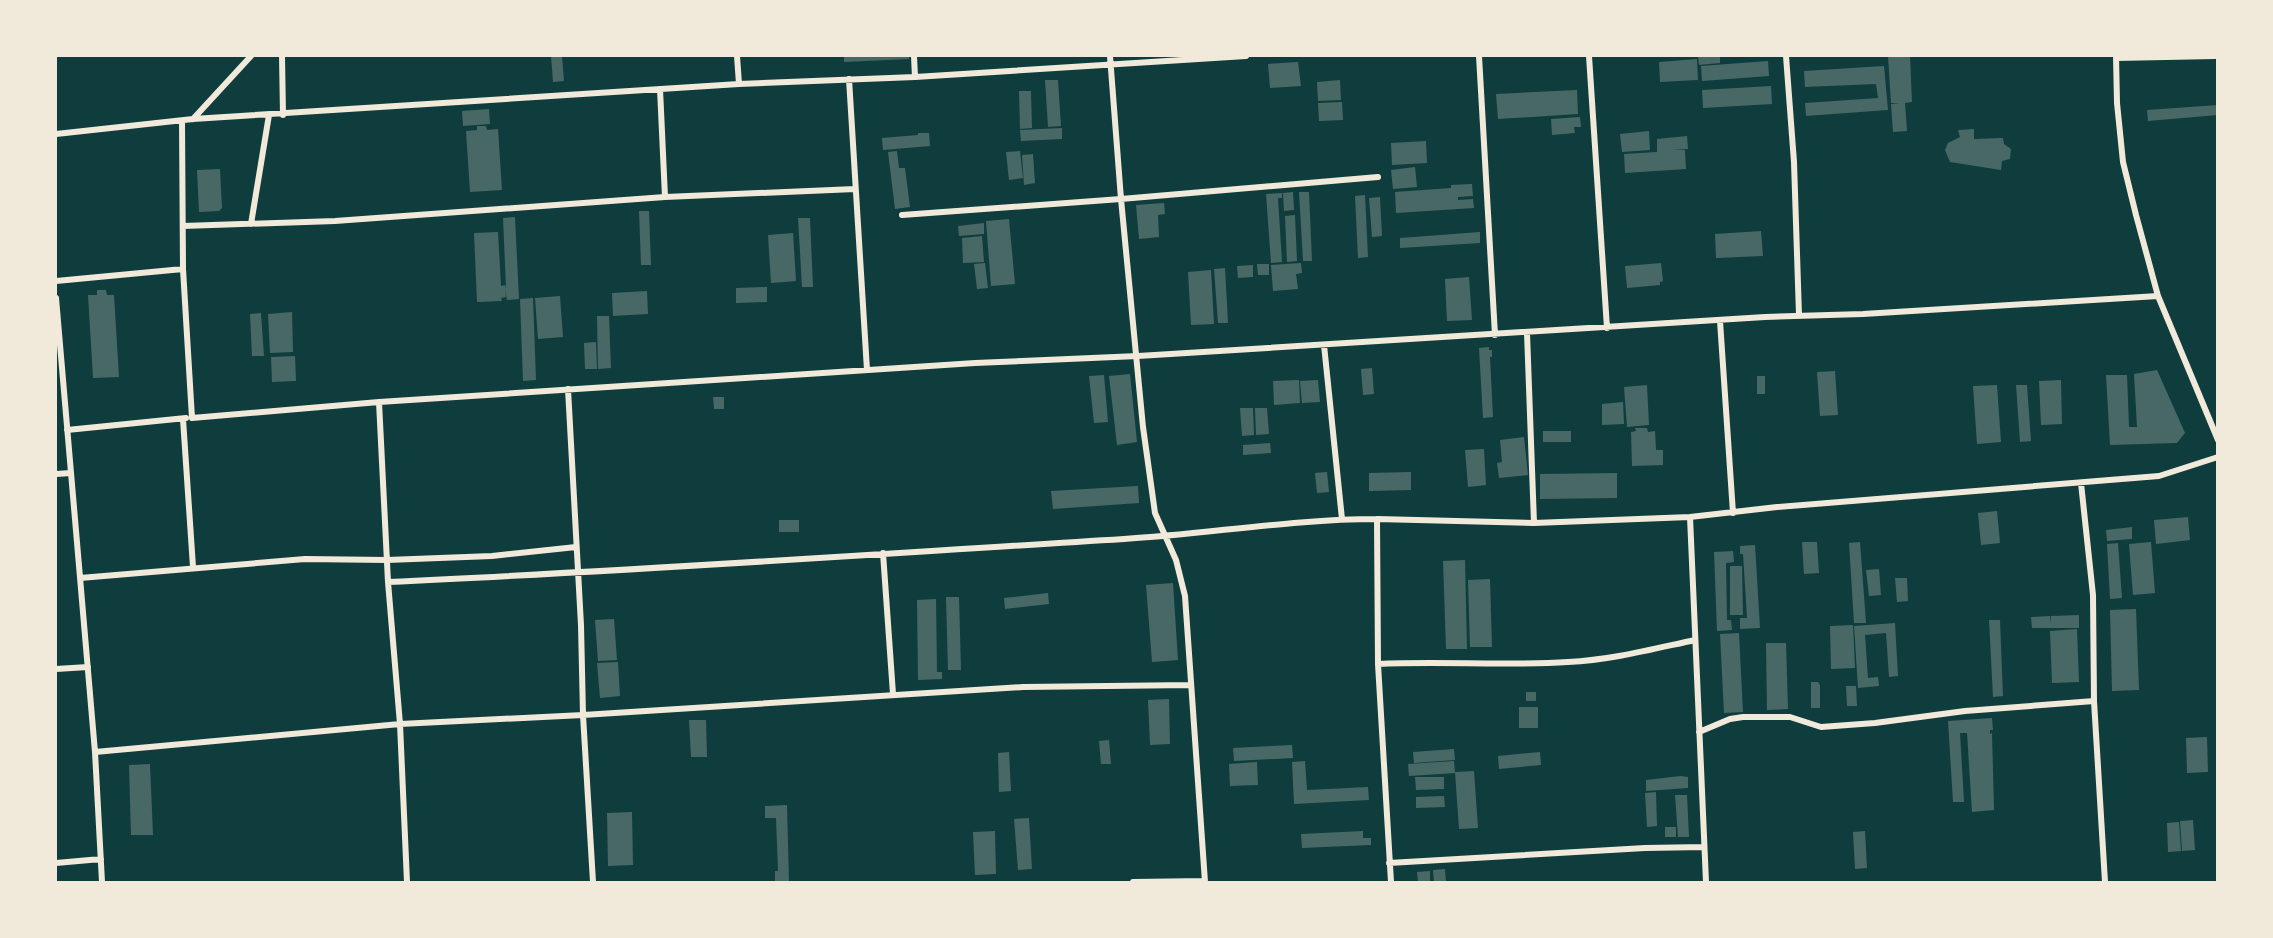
<svg xmlns="http://www.w3.org/2000/svg" width="2273" height="938" font-family="'Noto Serif',serif">
  <style>
    .building { fill: #486865 }
    .lines { fill: none; stroke-linecap: round; stroke-linejoin: round }
    .minor { stroke: #f1e9da; stroke-width: 6 }
  </style>
  <rect width="100%" height="100%" fill="#0f3d3e"/>
  <path class="building" d="M551 56H562L564 81 553 82Z
    M844 56H909V59L844 62Z
    M1698 56H1720V63L1699 65Z
    M1888 56H1910L1912 102 1905 103 1907 131 1893 132 1891 104 1900 103H1891Z
    M1697 59 1698 80 1660 82 1659 62Z
    M1768 61 1769 76 1702 81 1701 66Z
    M1298 62 1301 86 1270 88 1268 64Z
    M1884 66 1888 110 1806 116 1805 103 1878 98 1876 84 1805 87 1804 71Z
    M1045 80H1058L1061 126 1048 127Z
    M1340 80 1341 100 1318 101 1317 82Z
    M1771 86 1772 104 1703 108 1702 90Z
    M1577 90 1578 114 1498 119 1496 94Z
    M1019 91H1031L1032 128 1020 129Z
    M1342 102 1343 120 1319 121 1318 103Z
    M2218 105V115L2148 121 2147 110Z
    M489 109 490 124 463 126 462 111Z
    M1580 117 1581 127H1574L1575 133 1552 135 1551 119Z
    M477 126H486L487 130 498 129 502 190 470 192 466 131 477 130Z
    M1062 128V139L1021 141 1020 130Z
    M1974 129V139L2003 138 2004 144 2011 149 2010 159 2002 161 2001 170 1950 162 1945 150 1948 143 1960 137 1958 130Z
    M1649 131 1650 150 1622 152 1620 134Z
    M918 133H929L930 146 883 150 882 138 918 135Z
    M1687 136 1688 149 1672 150H1685L1686 169 1625 173 1624 154 1657 152V139Z
    M1426 141 1427 163 1392 165 1391 143Z
    M897 151 899 168H905L910 207 895 209 888 152Z
    M1020 151 1023 178 1009 180 1006 152Z
    M1033 154 1035 183 1024 185 1022 155Z
    M1415 167 1417 187 1393 189 1391 170Z
    M220 169 222 208 219 211 199 212 197 170Z
    M1472 184 1473 196 1458 197V200L1473 199 1474 208 1396 213 1395 192 1451 188V185Z
    M1293 192 1294 210 1284 211 1283 193Z
    M1299 192H1309L1312 261H1303Z
    M1282 193V198H1278L1282 262 1271 263 1266 194Z
    M1365 195 1368 257 1358 258 1355 196Z
    M1380 197 1382 236 1372 237 1369 198Z
    M1164 203 1165 214 1158 215 1159 237 1139 239 1136 205Z
    M639 211H649L651 265H641Z
    M1295 215 1297 261 1287 262 1285 216Z
    M515 217 519 299 507 300 505 289 506 297 501 298 502 301 477 302 474 233 498 232 501 286 505 285 506 288 503 218Z
    M798 218H810L813 287H802Z
    M1009 219 1015 284 991 286 986 221Z
    M984 223V234L959 236 958 226Z
    M1761 231 1763 256 1716 258 1715 234Z
    M1480 232V243L1400 248V238Z
    M793 233 796 281 771 283 768 235Z
    M982 236 984 262 963 263 962 238Z
    M985 263 988 288 977 289 974 264Z
    M1301 263 1302 273 1296 274 1298 289 1273 291 1271 265Z
    M1661 263 1663 281 1660 282V285L1627 288 1625 266Z
    M1257 264H1269V275H1258Z
    M1253 265V277L1238 278 1237 266Z
    M1225 268 1228 323H1218L1214 269Z
    M1211 270 1214 324 1191 325 1188 272Z
    M1469 277 1472 320 1447 321 1445 279Z
    M767 287V302L736 303V288Z
    M97 290H106L107 295H114L119 377 93 378 88 295H97Z
    M647 291 648 314 613 316 612 293Z
    M560 296 563 337 538 339 535 298Z
    M533 298 536 380 523 381 520 299Z
    M292 312 293 352 270 353 268 314Z
    M261 313 264 356H252L250 314Z
    M597 316H609L611 368 598 369Z
    M596 342 597 369H585L584 343Z
    M1489 347V350H1492V357H1490L1493 417 1483 418 1479 348Z
    M295 356 296 381 272 382 271 357Z
    M1372 368 1374 394 1363 395 1361 369Z
    M2157 370 2185 433 2177 443 2110 445 2106 375H2127L2129 427H2137L2134 374Z
    M1835 371 1838 415 1820 416 1817 372Z
    M1130 374 1137 442 1117 445 1109 376Z
    M1104 375 1108 422 1094 423 1089 376Z
    M1757 376H1765V394H1757Z
    M1299 380 1300 403 1274 405 1273 381Z
    M1318 380 1320 402 1302 403 1300 381Z
    M2061 380 2062 424 2041 425 2039 381Z
    M1647 385 1649 425 1627 427 1624 387Z
    M1997 385 2001 442 1977 444 1973 386Z
    M2016 385H2027L2031 441 2020 442Z
    M713 397H724V409H714Z
    M1623 402 1624 424 1602 425V404Z
    M1240 408H1253L1254 435 1242 436Z
    M1255 408H1267L1269 434 1256 435Z
    M1635 428H1647L1648 432 1655 431 1656 450H1663V465L1632 466 1631 432 1636 431Z
    M1543 431H1571V442H1543Z
    M1524 437 1528 475 1499 478 1497 463 1502 462 1500 440Z
    M1270 443 1271 453 1243 455V445Z
    M1484 449 1486 485 1468 487 1465 450Z
    M1327 472 1329 492 1317 493 1315 473Z
    M1411 472V490L1369 491V473Z
    M1617 473V498L1540 499V474Z
    M1138 486 1139 503 1053 509 1051 491Z
    M1997 511 2000 543 1981 545 1978 513Z
    M2188 517 2190 540 2156 544 2154 520Z
    M779 520H799V532H779Z
    M2132 527V539L2107 541 2106 530Z
    M1802 542H1817L1819 573 1804 574Z
    M1860 542 1866 623H1854L1849 543Z
    M2151 542 2155 593 2133 595 2129 544Z
    M2118 543 2122 598 2110 599 2107 544Z
    M1755 545 1760 628 1740 629V618H1747L1743 554H1740V546Z
    M1733 551 1734 562 1726 563 1727 620H1731L1732 630 1717 631 1714 552Z
    M1465 560 1467 649H1446L1443 561Z
    M1730 566H1742L1743 615H1730Z
    M1879 569 1881 595 1869 596 1866 570Z
    M1895 578H1907L1908 601 1897 602Z
    M1490 579 1492 647H1470L1468 580Z
    M1173 583 1178 660 1152 662 1146 585Z
    M1048 593 1049 604 1005 609 1004 598Z
    M946 597H959L961 670H948Z
    M936 599 937 672H942V679L918 680 917 600Z
    M2136 609 2139 690 2112 691 2110 610Z
    M2079 615V628H2032L2031 617 2050 616 2051 624V616Z
    M614 619 617 660 598 661 595 620Z
    M1989 620H2000L2003 696 1993 697Z
    M1895 623 1898 676 1889 677 1886 633 1865 635 1868 678 1878 677 1879 686 1858 688 1854 626Z
    M1853 625 1855 668 1831 669 1830 626Z
    M2077 629 2079 682 2052 683 2050 631Z
    M1739 633 1743 712 1724 713 1720 634Z
    M1766 643H1786L1788 709 1767 710Z
    M618 662 620 696 600 698 597 663Z
    M1811 682H1818L1820 685V708H1811Z
    M1846 686H1856L1857 706H1847Z
    M1526 692H1536V701H1526Z
    M1169 699 1170 744 1150 745 1148 700Z
    M1519 707H1538V728H1519Z
    M1992 718 1993 730H1990V734L1992 733 1994 810 1972 812 1967 733H1960L1964 802H1953L1948 721Z
    M689 720H706L707 757H691Z
    M2207 737 2208 772 2187 773 2186 738Z
    M1109 740 1111 764H1101L1099 741Z
    M1292 745 1293 758 1234 761 1233 748Z
    M1454 749 1455 760 1414 763 1413 752Z
    M1009 752 1011 791 999 792 998 753Z
    M1540 752 1541 765 1499 769 1498 756Z
    M1305 761 1307 790 1368 787 1369 800 1294 804 1292 762Z
    M1454 761 1455 773 1409 776 1408 764Z
    M1257 762 1258 785 1230 786 1229 764Z
    M150 764 153 835H131L129 765Z
    M1474 771 1478 828 1459 829 1455 772Z
    M1681 776 1688 777V788L1646 791V780Z
    M1415 777H1444V789L1416 790Z
    M1656 792 1657 826 1647 827 1645 793Z
    M1675 795H1687L1689 837H1678Z
    M1444 796 1445 807 1416 808V797Z
    M787 805 789 882H775V871H778L776 818H765V806Z
    M632 812 633 865 608 866 607 813Z
    M1029 818 1032 869 1018 870 1014 819Z
    M2193 820 2195 850 2182 851 2180 821Z
    M2179 822 2181 851 2168 852 2167 823Z
    M1665 827H1676V837H1665Z
    M995 831 996 874 975 875 973 832Z
    M1363 831V838H1371V845L1302 848 1301 834Z
    M1865 831 1867 868 1855 869 1853 832Z
    M1445 869 1446 882H1434L1433 870Z
    M1430 871V882H1418L1417 872Z"/>
  <g class="lines">
    <path class="minor" d="M282 56 283 115
      M737 56 739 84
      M914 56 915 77
      M1110 56 1121 199 1143 427 1155 513 1176 560 1185 596 1205 882
      M1479 56 1495 335
      M1589 56 1607 328
      M1786 56 1794 162 1799 315
      M2116 56 2117 103 2123 162 2136 215 2158 296 2218 440
      M2116 58 2215 56
      M849 79 867 370
      M660 89 665 197
      M193 119 251 56
      M182 121 183 269 192 418 379 402 388 582 400 724 407 882
      M56 134 193 119 739 84 915 77 1246 56
      M902 215 1121 199 1378 177
      M251 224 269 115
      M183 226 335 221 665 197 855 189
      M56 281 183 269
      M56 298 95 752 102 882
      M1720 321 1733 513
      M1527 333 1534 523
      M1324 345 1342 519
      M568 389 581 625 583 715 593 882
      M379 402 975 363 1138 356 1765 317 1863 314 2158 296
      M183 419 193 567
      M67 430 186 418
      M56 474 71 473
      M2081 483 2093 595 2094 701 2105 882
      M1690 517 1706 882
      M883 553 893 694
      M80 578 305 559 387 560 492 556 576 547
      M388 582C633 571 878 554 1124 539 1208 534 1292 519 1377 519
      M1378 664C1441 661 1505 666 1568 662 1611 660 1653 649 1695 640
      M56 669 88 667
      M1699 732 1730 719 1743 717H1790L1821 727 1875 723 1965 711 2094 701
      M95 752 400 724 583 715 1023 687 1191 685
      M56 863 101 859
      M1389 863 1645 848 1704 847
      M1133 882 1205 881
      M1391 882 1378 664 1377 519 1534 523 1690 517 1777 507 2159 476 2218 457"/>
  </g>
  <rect width="2273" height="938" fill="none" stroke="#f1e9da" stroke-width="114"/>
</svg>
